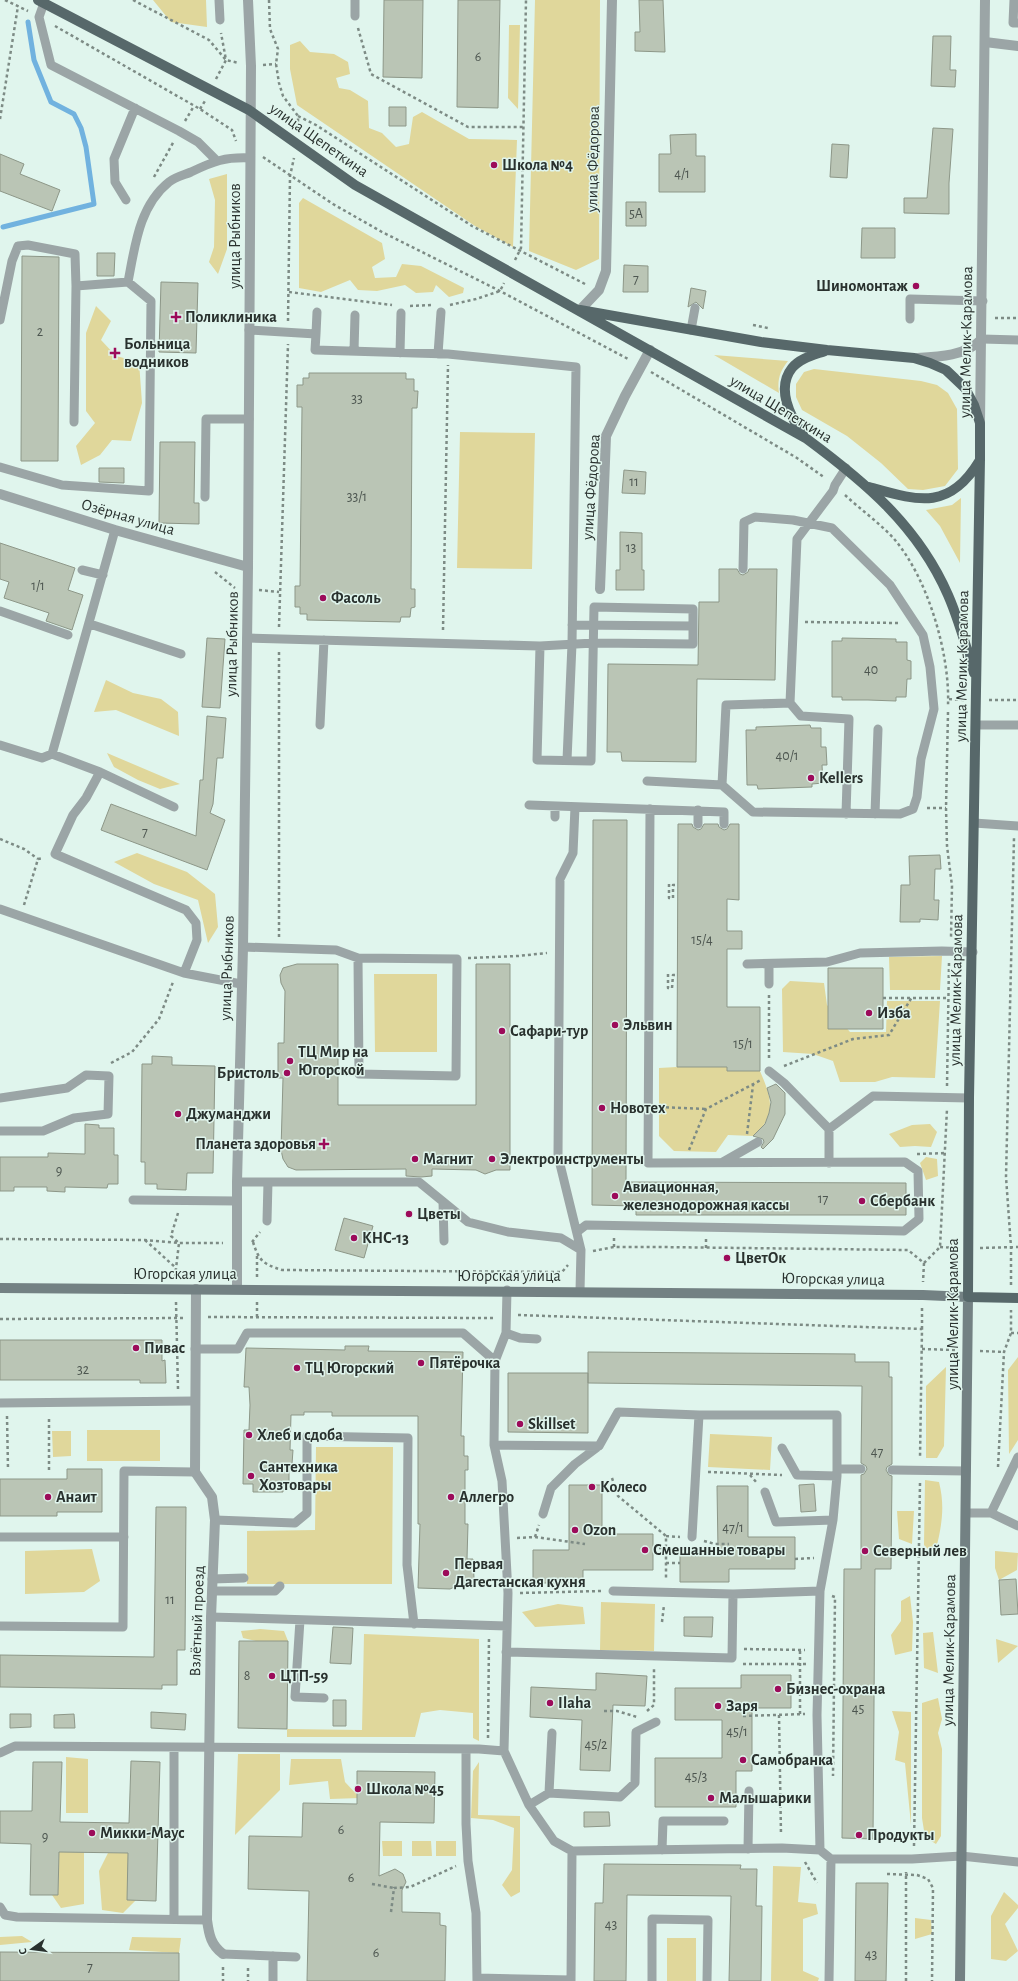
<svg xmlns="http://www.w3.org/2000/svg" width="1018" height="1981" font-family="'Alegreya Sans',sans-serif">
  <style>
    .green { fill: #e0d79b }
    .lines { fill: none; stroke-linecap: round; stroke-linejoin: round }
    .stream { stroke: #71b2df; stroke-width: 5 }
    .building { fill: #bac5b5; stroke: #8d9788 }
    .path { stroke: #7d8b85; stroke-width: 2.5; stroke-dasharray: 3 3; stroke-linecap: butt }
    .service { stroke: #9ba5a6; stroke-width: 9 }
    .minor { stroke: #9ba5a6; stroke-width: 10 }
    .tertiary { stroke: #9ba5a6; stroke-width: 10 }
    .secondary { stroke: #738183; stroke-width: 10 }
    .primary { stroke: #57686a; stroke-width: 10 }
    .poi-dot { fill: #9c0b5a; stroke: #e0f5ed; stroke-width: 1.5 }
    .labels { text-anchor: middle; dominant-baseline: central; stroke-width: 3; stroke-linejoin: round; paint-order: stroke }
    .number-label { font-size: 14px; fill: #4d5650 }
    .street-label { font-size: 16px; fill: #29312e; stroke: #e0f5ed }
    .poi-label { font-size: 16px; font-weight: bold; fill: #29312e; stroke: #e0f5ed; text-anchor: start }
  </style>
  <rect width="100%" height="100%" fill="#e0f5ed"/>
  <path class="green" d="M153 0H206L207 27 171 22Z
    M535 0H600L599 259 576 270 529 251Z
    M509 25H520L518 109 508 98Z
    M300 41 310 52 334 54 348 62 350 74 336 78 339 88 350 90 368 101 369 128 382 133 396 147 409 144 413 117 422 112 469 139 517 140 513 247 475 226 297 105 290 69V45Z
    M227 174V249L218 274 209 262 214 247 215 200 209 179Z
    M303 198 382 243 385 259 372 267 375 278 396 277 402 264 421 266 464 288 463 293 449 297 436 285 433 292 416 293 405 285 377 291 358 290 350 280 321 292 299 288V203Z
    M96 306 111 321 101 340 116 356 139 362 142 403 131 441 112 440 100 455 81 465 76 446 95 423 86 411V333Z
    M714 355 788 361C780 371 777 380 779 393Z
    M814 369 921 381 937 385 948 393 957 409 958 469 945 486 923 490 908 489 881 463 847 436 802 410 796 397V384L804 372Z
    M460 432 535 433 532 569 457 568Z
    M961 498 960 563 940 526 926 510 952 505Z
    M106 680 133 693 161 699 178 712 179 736 116 710 94 712Z
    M107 753 180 784 160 789 138 780 114 767Z
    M137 853 187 872 215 894 218 927 208 943 198 900 154 884 114 862Z
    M942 956 940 990H890L889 957Z
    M374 974H437V1052H375Z
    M790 981 824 983 827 1005 850 1032H886L887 1001H940L935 1078 892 1077 875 1082H840L833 1061 813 1054 783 1052 782 989Z
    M677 1067H727V1071H760C771 1097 778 1115 753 1136L728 1135 716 1152 674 1151 659 1136V1068Z
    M930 1124 937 1132 931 1147 915 1146 900 1147 889 1134 912 1125Z
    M926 1157 937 1159 938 1176 926 1180 920 1163Z
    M1018 1357V1440L1009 1454 1008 1370Z
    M946 1367 944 1446 937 1458H926V1386Z
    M87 1430H160V1461H87Z
    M52 1431H71V1456L53 1457Z
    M710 1434 772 1437 770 1470 708 1467Z
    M316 1447H393L392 1584H247V1531L315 1530Z
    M925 1480 939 1482C945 1506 942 1525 936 1549L930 1551 924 1545Z
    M897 1511H914L912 1544 899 1539Z
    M92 1549 100 1581 84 1592 25 1594V1551Z
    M995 1551 1018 1553 1017 1570 999 1580 995 1568Z
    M910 1596 913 1622 912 1651 895 1655 891 1635 901 1621V1601Z
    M601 1602 655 1604 654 1651 600 1650Z
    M558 1604 583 1607 585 1624 535 1627 522 1612Z
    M260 1629 284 1631 288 1641H256L243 1638 241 1631Z
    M933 1632 938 1673 924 1668 923 1633Z
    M364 1634 479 1639V1741L473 1738V1713L440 1710 421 1713 415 1737H287V1729L362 1730Z
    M996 1639 1018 1646 998 1663Z
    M938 1698 942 1719 938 1733 942 1749 941 1836 936 1844 925 1837 922 1818V1703Z
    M892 1711 911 1712V1825L905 1763 895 1760 899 1732Z
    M238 1754H280V1790L235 1835Z
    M66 1757 88 1759V1813H66Z
    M291 1759H341L345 1782 360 1798 330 1799 328 1781 289 1785Z
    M479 1762 478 1815 520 1816V1892L511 1897 502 1885 512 1870 514 1828 493 1820 471 1818 473 1771Z
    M382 1841H402V1856H383Z
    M412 1841H431L432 1856H412Z
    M436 1841H456V1856H436Z
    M59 1852H84V1904L61 1908 52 1895H58Z
    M108 1853H128L136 1900 123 1913 102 1910 99 1871Z
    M773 1866 801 1867 798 1902 816 1904 818 1914 803 1919V1971L819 1978 818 1981H771Z
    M1004 1892 1018 1905V1908L1005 1924 1018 1951 1006 1961 991 1959V1916Z
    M915 1918 931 1920 932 1934 915 1939Z
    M22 1936 32 1942 0 1945V1937Z
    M132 1937 181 1938 179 1953 129 1950Z
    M667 1938H696V1981H667Z"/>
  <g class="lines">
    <path class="stream" d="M3 227 94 204 86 147 81 128 74 114 51 102 34 60 28 22"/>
  </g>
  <path class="building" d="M384 0H423L422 78 383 77Z
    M458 0H500L498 108 457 107Z
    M639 0H663L665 52 635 51V32H640Z
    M933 36H951L950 70H956L955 87 931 86Z
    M389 107H406V126H389Z
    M933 128 953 129 949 183V214L904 213V198H927Z
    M696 134V156H705V192H659V154H671L670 135Z
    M832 144 849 145 847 178 830 177Z
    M0 154 24 164 20 174 60 190 52 211 0 191Z
    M626 202H646V226H626Z
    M862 228H895V258H861Z
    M97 253H115L114 276H97Z
    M22 256 59 257 58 461H21Z
    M624 265 648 266V292H623Z
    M161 282 198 283 196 353 159 352Z
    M691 288 706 291 703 309 696 302 688 307Z
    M309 373H406V379H414V391H418L417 408H412L411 589H415V607L411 608 410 617H401L400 622 307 620V614H300V607H295V586H300L302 407H297V385H303V378H309Z
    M160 442H195L194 503H199V524L159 523Z
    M99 468H124V483L99 482Z
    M624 470 646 472 645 494 622 493Z
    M620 532 642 533V570H644V590H616V570H620Z
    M0 543 75 568 68 590 83 595 72 630 46 621 49 613 4 598 9 582 0 579Z
    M719 569H737L740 574 743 575 748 572 749 569H777L775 680 697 679 696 762 622 761 621 752H607L608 664 698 665 699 602H719Z
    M207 638 225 639 220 708 202 707Z
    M842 638 896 639V642H907V660L911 661V679H907L906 697H896V701L868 700H842V697H832V641H842Z
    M207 716 226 718 223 758H217L213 804 210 813 225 820 207 870 101 830 111 804 196 836 200 780H203Z
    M810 725 811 728H821V747H826L827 765H822L823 783 812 784V787L758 789 757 785H747L746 730H756V727Z
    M593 820H627L626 1182 906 1183V1215H636V1206L592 1205Z
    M678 824H692L693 827 698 830 701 829 704 824H718L719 827 724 830 727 829 730 824H739V900L727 899V931H742V949H727V1007H760V1071H727V1067H677Z
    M940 855 941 869H935L934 900H939L938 920 920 919V922H900L901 885H910L909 856Z
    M297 964H338V1105H476V964H510V1170H496L485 1174 476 1170 432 1169V1176L421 1177 406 1176V1169L296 1170 288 1167 283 1159 281 1150 283 1078H278V1043H284L285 991 281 983 280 975 283 968Z
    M828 968H883V1029H828Z
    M152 1056 172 1057V1065L215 1066 213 1173H187L186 1190 157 1189V1184H145V1162H141L142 1064H152Z
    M776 1084 785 1093V1114L773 1139 763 1149 761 1147 764 1142 763 1139 753 1136 765 1124 769 1113 771 1102 767 1088Z
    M85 1124 99 1125V1128H114V1155H118V1184H108L107 1188 65 1187V1192L47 1191V1187H14V1191H0V1157H48V1153L85 1154Z
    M344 1218 373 1226 364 1258 335 1250Z
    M0 1340H162V1361L165 1360 166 1383H140V1380H0Z
    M345 1346H369L368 1351 463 1352 461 1436H464V1456H468V1470H465V1524H468L467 1559H473L474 1578 450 1589 418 1588 420 1524H418V1416H332V1412H304V1415H291L290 1450H293L292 1464H289V1483H283V1492H253V1484H243L244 1430H249L250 1405 249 1387H244L246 1348 345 1350Z
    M588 1352 855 1354V1362H889V1377H892V1464L887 1467 886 1470 889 1475 892 1476 891 1569H875L873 1839 842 1838 844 1569H861V1475L864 1474 867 1469 866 1466 861 1463 862 1386 588 1383Z
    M508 1373H588V1433L508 1432Z
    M67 1469H102V1512H57V1516H0V1479H67Z
    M814 1484 816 1511 801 1512 799 1485Z
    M569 1485H602V1534H653V1570H583V1583H533V1550H569Z
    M717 1486H748V1537H795V1569H729V1582H680V1550H718Z
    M156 1507H186L185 1650H177V1685H162V1689L0 1687V1655L154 1657Z
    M1016 1579 1018 1614 1001 1615 999 1580Z
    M684 1617H713L712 1637 684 1636Z
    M333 1627 353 1628 351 1664 330 1663Z
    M239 1641H288L287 1729 238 1728Z
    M596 1673 647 1676 645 1706 613 1705 610 1771 580 1770 582 1720 530 1717 531 1687 596 1690Z
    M741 1675H791V1708H752V1771H736V1807H655V1758H722V1720H675V1688H741Z
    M333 1700H346V1726H333Z
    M151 1712 186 1714 185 1730 151 1728Z
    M10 1714H31V1727L10 1728Z
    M74 1714 75 1728H54V1715Z
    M131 1761 160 1762 156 1901 127 1900 128 1853 59 1852 58 1895H30L31 1844 0 1843V1811H32L33 1762H62L60 1822 129 1823Z
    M357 1771 435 1772 434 1823 380 1822 379 1876 395 1869 403 1874 406 1882 402 1890V1912L440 1913V1925L446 1926 445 1981H307L309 1891 248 1889 249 1836 302 1837 303 1803 357 1804Z
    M584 1812H609L610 1826 584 1827Z
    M604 1864 741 1865 740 1869H757L756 1906H762L761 1981H729L731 1896 627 1895 626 1981H594L595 1903H603Z
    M856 1883H888L886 1981H855Z
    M0 1952 179 1953V1981H0Z"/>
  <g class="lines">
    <path class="path" d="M5 0 28 11
      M133 0 209 40 226 60 239 63
      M269 0 270 29 278 49 276 64 279 83 283 96 298 116V128
      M55 26 200 109 232 130 236 141
      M358 28 371 74 468 127H524
      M263 65 276 64
      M216 79 226 60 221 33
      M200 109 205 101
      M298 116 316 125 472 226 587 285
      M0 119 18 6
      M185 121 194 106
      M263 157 333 204 382 232 500 291 630 360
      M154 177 174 141
      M515 260 521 248 526 0
      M289 292 392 305
      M450 305 476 299 500 291 504 283
      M410 306 431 305
      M995 318H1018
      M288 321 290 176 294 158
      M753 325 768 328
      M651 372 797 458 825 478
      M845 495C861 510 881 524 895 540 928 579 950 654 948 705
      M215 572 235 588
      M259 590 279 592
      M805 622 900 623
      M279 627 288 344
      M443 630 448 365
      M279 652V937
      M949 699 964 700
      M989 700H1018
      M948 712 946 808 947 846 952 886 951 938
      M927 808H946
      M0 839 24 849 38 859
      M669 884V898H673V885H678
      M24 905 38 859 43 858
      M468 958 518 956 547 953
      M668 974V988H672L673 975H678
      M883 998H947
      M769 1058V995
      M111 1063 132 1052 159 1019 173 982
      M784 1066 853 1039 889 1035 912 997
      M947 1086 949 963
      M660 1107 706 1109
      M747 1134 753 1085
      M689 1150 706 1109 761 1080
      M917 1154 946 1153
      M0 1239 145 1240 179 1243H223
      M706 1239V1248
      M145 1240 175 1267
      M252 1242 260 1232
      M253 1242C259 1261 263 1264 282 1270L562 1272 568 1265
      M614 1247V1238
      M940 1247 956 1248
      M980 1248 1018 1247
      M593 1251 614 1247H660L908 1250 924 1263 923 1282
      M924 1263 940 1247 947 1109
      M175 1277 179 1243 171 1236 178 1213
      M257 1277V1255
      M1011 1285V1247L1006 1177 1014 838
      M176 1302 178 1389
      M257 1302V1318
      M518 1315 922 1329 920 1458
      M208 1317 493 1318
      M0 1319 183 1318
      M922 1329V1307
      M1011 1333H1018
      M922 1349 955 1350
      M980 1351 1004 1352
      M7 1416 8 1469
      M998 1467 1004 1352 1011 1333V1310
      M49 1470V1416
      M708 1472 782 1475
      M750 1475 757 1483
      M612 1478 618 1496 666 1536V1580
      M666 1536 680 1537
      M535 1537 585 1544
      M517 1538 535 1537 539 1525
      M704 1541 715 1544H729
      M653 1548H667
      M795 1559 814 1558
      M666 1563H680
      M520 1593 601 1591
      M832 1596 835 1597 833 1776
      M662 1622 664 1605
      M744 1649 805 1650
      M743 1664H806
      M604 1711H617L637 1717
      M647 1711 654 1705V1667
      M800 1714V1650
      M779 1715 781 1835
      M743 1716 805 1714
      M488 1738 489 1637
      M914 1846 920 1483
      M805 1862 817 1883
      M887 1874 917 1875 928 1879 933 1888 932 1981
      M372 1884 394 1888
      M391 1912 394 1888 410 1887 456 1866
      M223 1967V1981
      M248 1968V1981
      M906 1981V1872"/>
    <path class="service" d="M219 0 220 20
      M1014 0 1013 23H1018
      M44 3 39 17 51 65 179 131 198 142 216 160
      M355 16V0
      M126 200 115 182 114 159 135 108
      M128 282C135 246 139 206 169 182 175 177 184 175 191 172 214 161 225 157 250 158
      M910 319V299L983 301
      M0 320 12 261 18 246 28 245 75 254 76 286 74 422
      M249 330 316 334 315 350 448 354 576 367 572 644 567 760
      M691 330 695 308
      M316 334 317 312
      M982 339 1018 340
      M354 351 355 315
      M400 353 401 313
      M438 354 441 312
      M0 467 62 485 149 491 151 301 128 282 76 286
      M846 468 835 485 833 491 797 539 790 703 801 716 849 719 846 814
      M205 497 206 419H249
      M743 569 744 522 755 517 793 520 832 528 890 585 923 635 930 667 934 709 921 759 917 797 913 809 900 814 753 812 722 785 726 705 790 703
      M82 570 103 575
      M0 611 68 635
      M90 624 181 654
      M572 625 693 626
      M247 638 540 646 594 643 693 644V609L594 607 591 761 537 760 540 646
      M320 725 324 640
      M977 725H1018
      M0 745 42 758 52 754 100 772 174 807
      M52 754 115 530
      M100 772 86 798 73 815 55 854 186 910 196 923 197 940 184 973
      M647 781 722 785
      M529 805 724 812V824
      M575 807 573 853 560 879 558 1156 581 1250 580 1291
      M875 814 878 729
      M555 817V806
      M974 823 1018 826
      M698 824V810
      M0 909 184 973 241 984
      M243 947 336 950 358 958 457 959 456 1076 359 1074 358 958
      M747 964 827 962 860 953 942 951 973 952
      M769 984V965
      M769 1071 784 1083 829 1129
      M0 1098 67 1088 86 1075 109 1076 108 1114 74 1118 43 1131H0
      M723 1162 758 1142
      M829 1163V1129L873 1096 969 1098
      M237 1182H419L468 1222 508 1232 561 1238 581 1250
      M133 1200 237 1201
      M443 1202 444 1241
      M267 1221 268 1182
      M577 1232 586 1225 904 1231 919 1219 918 1171 905 1162 648 1163 650 809
      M507 1290 506 1333 495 1361 494 1445 502 1481 508 1593 504 1751 529 1805 554 1841 572 1851 782 1848 820 1850 831 1859H912L961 1856 1018 1862
      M506 1333 520 1338 537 1339
      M195 1349H238L247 1333H463L495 1361
      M0 1403 194 1401
      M494 1445 599 1446 618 1412 699 1415H837V1476L833 1520 820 1591 817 1715 820 1850
      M782 1448 797 1475 837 1476
      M838 1469H861
      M892 1470 966 1471
      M765 1492 776 1522 833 1520
      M966 1513H991L1018 1526
      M991 1513 1018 1457
      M543 1514 551 1488 575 1464 599 1446
      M215 1520 295 1523 307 1513V1436L408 1438 407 1565 414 1624
      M0 1537H124
      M692 1537 699 1415
      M212 1579 244 1578
      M212 1591H275L280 1586
      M613 1591 733 1594 820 1591
      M211 1617 507 1626
      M300 1620 295 1697 324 1698
      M0 1626 123 1627 124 1471 195 1472
      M506 1652 732 1658 733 1594
      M466 1749V1824L468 1861 476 1913 477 1981
      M0 1753 15 1746 479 1749 504 1751
      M549 1793 552 1733
      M529 1805 549 1793 620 1797 635 1783 636 1732 656 1722
      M748 1849 749 1791
      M662 1850 663 1821H724
      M0 1907 5 1915 17 1917 207 1920
      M174 1919V1747
      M223 1954 296 1957
      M477 1978 571 1980
      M273 1981V1956
      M571 1981 572 1851
      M652 1981V1919L708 1920 707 1981
      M829 1981 831 1859"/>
    <path class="minor" d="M985 42 1018 46
      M580 310 599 290 606 271 612 0
      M0 494 115 530 248 567
      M600 589 606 436 625 396 650 350
      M196 1289 195 1472 212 1497 215 1520 211 1617 207 1920C209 1935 211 1945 223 1954
      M237 1289V1182L243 947 248 567 251 66 248 0"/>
    <path class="tertiary" d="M917 358C940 357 965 356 982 339
      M980 422 985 0"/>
    <path class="secondary" d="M0 1288 923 1295 968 1297 960 1981"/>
    <path class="primary" d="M38 0 249 110 355 185 807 439C865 482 918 526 948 595 959 620 966 646 974 673
      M580 310 761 342 827 350 914 358 930 363 946 370 965 388 974 405 980 423V459L969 1098 968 1297 1018 1298
      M803 434C790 417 776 388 792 368 800 358 814 355 825 351
      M869 487C919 501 949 511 980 460"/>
  </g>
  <g class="poi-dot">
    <circle cx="494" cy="165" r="4"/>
    <circle cx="916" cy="286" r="4"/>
    <path d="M174 311h4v4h4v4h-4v4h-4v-4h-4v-4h4z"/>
    <path d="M113 347h4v4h4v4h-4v4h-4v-4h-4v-4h4z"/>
    <circle cx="323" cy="598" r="4"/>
    <circle cx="811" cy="778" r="4"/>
    <circle cx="869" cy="1013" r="4"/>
    <circle cx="615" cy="1025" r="4"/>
    <circle cx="502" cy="1031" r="4"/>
    <circle cx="290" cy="1061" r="4"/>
    <circle cx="287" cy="1073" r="4"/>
    <circle cx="602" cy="1108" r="4"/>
    <circle cx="178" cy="1114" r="4"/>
    <path d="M322 1138h4v4h4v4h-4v4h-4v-4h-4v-4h4z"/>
    <circle cx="415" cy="1159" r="4"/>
    <circle cx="492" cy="1159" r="4"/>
    <circle cx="615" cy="1196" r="4"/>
    <circle cx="862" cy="1201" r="4"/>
    <circle cx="409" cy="1214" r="4"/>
    <circle cx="354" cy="1238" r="4"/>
    <circle cx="727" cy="1258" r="4"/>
    <circle cx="136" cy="1348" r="4"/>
    <circle cx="421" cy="1363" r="4"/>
    <circle cx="297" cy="1368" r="4"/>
    <circle cx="520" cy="1424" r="4"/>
    <circle cx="249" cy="1435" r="4"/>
    <circle cx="251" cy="1476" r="4"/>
    <circle cx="592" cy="1487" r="4"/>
    <circle cx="48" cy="1497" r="4"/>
    <circle cx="451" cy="1497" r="4"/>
    <circle cx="575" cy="1530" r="4"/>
    <circle cx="645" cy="1550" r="4"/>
    <circle cx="865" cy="1551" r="4"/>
    <circle cx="446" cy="1573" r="4"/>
    <circle cx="272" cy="1676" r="4"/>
    <circle cx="778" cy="1689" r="4"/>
    <circle cx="550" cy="1703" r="4"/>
    <circle cx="718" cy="1706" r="4"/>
    <circle cx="743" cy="1760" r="4"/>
    <circle cx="358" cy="1789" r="4"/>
    <circle cx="711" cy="1798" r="4"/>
    <circle cx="92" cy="1833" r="4"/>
    <circle cx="859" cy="1835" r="4"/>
  </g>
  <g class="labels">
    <g class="number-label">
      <text x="478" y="57">6</text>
      <text x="682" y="174">4/1</text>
      <text x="636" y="214">5А</text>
      <text x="636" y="279">7</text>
      <text x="40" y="332">2</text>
      <text x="357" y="399">33</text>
      <text x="634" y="482">11</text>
      <text x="357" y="497">33/1</text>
      <text x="631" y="548">13</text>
      <text x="38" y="586">1/1</text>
      <text x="871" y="670">40</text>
      <text x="787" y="756">40/1</text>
      <text x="145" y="832">7</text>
      <text x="702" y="940">15/4</text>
      <text x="743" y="1044">15/1</text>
      <text x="59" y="1171">9</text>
      <text x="823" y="1199">17</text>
      <text x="83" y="1370">32</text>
      <text x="877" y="1452">47</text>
      <text x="733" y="1528">47/1</text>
      <text x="170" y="1600">11</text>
      <text x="247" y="1676">8</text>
      <text x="858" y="1709">45</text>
      <text x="737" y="1732">45/1</text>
      <text x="596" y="1745">45/2</text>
      <text x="696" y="1777">45/3</text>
      <text x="341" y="1830">6</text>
      <text x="45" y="1837">9</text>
      <text x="351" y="1878">6</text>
      <text x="611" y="1925">43</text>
      <text x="376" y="1953">6</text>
      <text x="871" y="1955">43</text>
      <text x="90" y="1967">7</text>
    </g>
    <g class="street-label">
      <text transform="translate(319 140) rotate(35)">улица Щепеткина</text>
      <text transform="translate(593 159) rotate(-89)">улица Фёдорова</text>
      <text transform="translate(235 236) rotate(-90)">улица Рыбников</text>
      <text transform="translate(966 342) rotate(-89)">улица Мелик-Карамова</text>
      <text transform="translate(781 409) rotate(31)">улица Щепеткина</text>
      <text transform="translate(591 487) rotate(-86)">улица Фёдорова</text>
      <text transform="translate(128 517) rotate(16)">Озёрная улица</text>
      <text transform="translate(232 644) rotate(-89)">улица Рыбников</text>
      <text transform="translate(962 666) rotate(-89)">улица Мелик-Карамова</text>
      <text transform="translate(227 968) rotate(-88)">улица Рыбников</text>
      <text transform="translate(956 990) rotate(-89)">улица Мелик-Карамова</text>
      <text x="185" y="1274">Югорская улица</text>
      <text x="509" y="1276">Югорская улица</text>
      <text transform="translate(833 1279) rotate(1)">Югорская улица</text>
      <text transform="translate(953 1314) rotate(-90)">улица Мелик-Карамова</text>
      <text transform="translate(197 1621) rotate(-88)">Взлётный проезд</text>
      <text transform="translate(949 1650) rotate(-89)">улица Мелик-Карамова</text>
    </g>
    <g class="poi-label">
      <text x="502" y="165">Школа №4</text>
      <text x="908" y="286" text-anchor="end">Шиномонтаж</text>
      <text x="185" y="317">Поликлиника</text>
      <text x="124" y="344">Больница<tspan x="124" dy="18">водников</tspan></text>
      <text x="331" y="598">Фасоль</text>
      <text x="819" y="778">Kellers</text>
      <text x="877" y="1013">Изба</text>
      <text x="623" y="1025">Эльвин</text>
      <text x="510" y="1031">Сафари-тур</text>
      <text x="298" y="1052">ТЦ Мир на<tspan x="298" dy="18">Югорской</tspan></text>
      <text x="279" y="1073" text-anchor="end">Бристоль</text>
      <text x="610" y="1108">Новотех</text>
      <text x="186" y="1114">Джуманджи</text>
      <text x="316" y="1144" text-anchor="end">Планета здоровья</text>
      <text x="423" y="1159">Магнит</text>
      <text x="500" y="1159">Электроинструменты</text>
      <text x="623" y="1187">Авиационная,<tspan x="623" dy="18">железнодорожная кассы</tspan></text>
      <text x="870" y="1201">Сбербанк</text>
      <text x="417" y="1214">Цветы</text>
      <text x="362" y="1238">КНС-13</text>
      <text x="735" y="1258">ЦветОк</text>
      <text x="144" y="1348">Пивас</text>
      <text x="429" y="1363">Пятёрочка</text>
      <text x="305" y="1368">ТЦ Югорский</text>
      <text x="528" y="1424">Skillset</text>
      <text x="257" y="1435">Хлеб и сдоба</text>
      <text x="259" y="1467">Сантехника<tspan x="259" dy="18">Хозтовары</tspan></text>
      <text x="600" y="1487">Колесо</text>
      <text x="56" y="1497">Анаит</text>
      <text x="459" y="1497">Аллегро</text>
      <text x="583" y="1530">Ozon</text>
      <text x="653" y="1550">Смешанные товары</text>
      <text x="873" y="1551">Северный лев</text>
      <text x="454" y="1564">Первая<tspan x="454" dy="18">Дагестанская кухня</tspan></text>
      <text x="280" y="1676">ЦТП-59</text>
      <text x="786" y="1689">Бизнес-охрана</text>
      <text x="558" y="1703">Ilaha</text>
      <text x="726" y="1706">Заря</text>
      <text x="751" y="1760">Самобранка</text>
      <text x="366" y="1789">Школа №45</text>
      <text x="719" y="1798">Малышарики</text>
      <text x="100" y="1833">Микки-Маус</text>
      <text x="867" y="1835">Продукты</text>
    </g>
  </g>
  <g transform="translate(32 1949) rotate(256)" stroke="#e0f5ed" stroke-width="3" paint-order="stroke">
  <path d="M0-3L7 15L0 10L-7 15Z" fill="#29312e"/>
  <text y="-6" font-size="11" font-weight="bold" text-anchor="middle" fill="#29312e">С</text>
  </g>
</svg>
